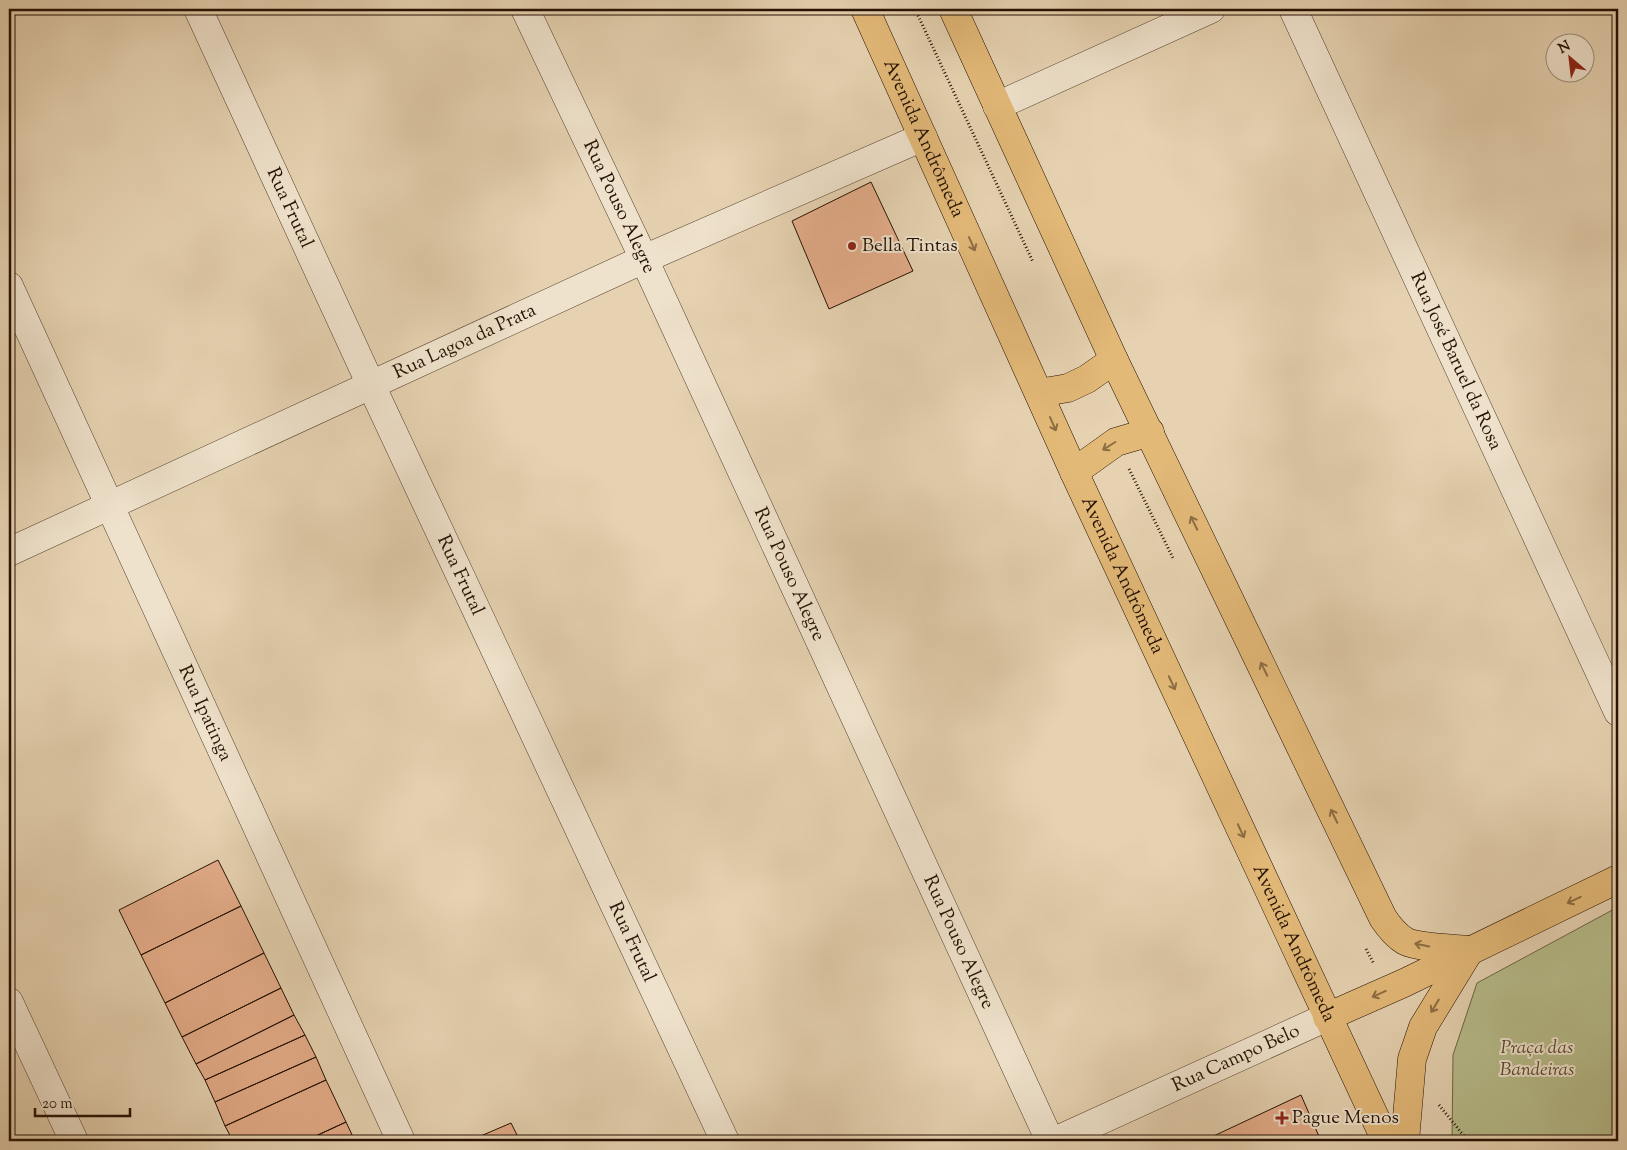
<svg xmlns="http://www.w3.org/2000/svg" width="1627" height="1150" font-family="'Sorts Mill Goudy',serif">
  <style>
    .green { fill: #b6bb8a; stroke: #6d6646 }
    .building { fill: #e4ad8a; stroke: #241103 }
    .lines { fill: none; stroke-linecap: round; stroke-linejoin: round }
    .minor-casing { stroke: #54412e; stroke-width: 29 }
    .major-casing { stroke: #241103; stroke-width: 29 }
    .path { stroke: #241103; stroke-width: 3; stroke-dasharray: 1 2.5; stroke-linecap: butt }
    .minor { stroke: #efe2cc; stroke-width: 28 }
    .major { stroke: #e3b978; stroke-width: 28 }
    .oneway { stroke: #8d6d43 }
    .poi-dot { fill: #8f2418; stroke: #efe2cc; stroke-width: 2 }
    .labels { text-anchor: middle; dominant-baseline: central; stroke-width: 4; stroke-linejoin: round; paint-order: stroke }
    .street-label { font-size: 19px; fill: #241103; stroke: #efe2cc }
    .poi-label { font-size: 19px; fill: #241103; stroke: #efe2cc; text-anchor: start }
    .park-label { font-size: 19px; font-style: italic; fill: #574c32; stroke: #efe2cc }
  </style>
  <rect width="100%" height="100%" fill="#e6d2b1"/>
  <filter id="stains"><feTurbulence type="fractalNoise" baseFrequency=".004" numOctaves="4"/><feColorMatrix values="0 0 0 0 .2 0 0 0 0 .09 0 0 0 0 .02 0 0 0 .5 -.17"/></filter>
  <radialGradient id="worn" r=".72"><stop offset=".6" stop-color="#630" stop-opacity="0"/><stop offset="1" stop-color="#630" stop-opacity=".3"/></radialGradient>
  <path class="green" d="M1618 907V1141H1452L1453 1055 1477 983Z"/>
  <path class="building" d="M871 182 913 271 829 309 792 221Z
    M218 860 241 906 141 955 119 910Z
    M241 906 264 953 165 1003 141 955Z
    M264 953 281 988 182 1037 165 1003Z
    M281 988 294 1015 196 1064 182 1037Z
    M294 1015 305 1035 205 1080 196 1064Z
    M305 1035 316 1057 215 1102 205 1080Z
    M316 1057 326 1080 225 1126 215 1102Z
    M326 1080 346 1122 305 1141H233L225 1126Z
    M1301 1095 1321 1141H1203Z
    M346 1122 355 1141H305Z
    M511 1123 520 1141H469Z"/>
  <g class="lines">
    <defs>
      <g id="minor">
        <path id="s1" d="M198 9 371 385 725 1141"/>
        <path id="s2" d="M525 9 644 259 1050 1141"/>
        <path id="s3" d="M1293 9 1618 712"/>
        <path d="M997 106 1211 9"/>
        <path id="s4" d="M9 286 401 1141"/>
        <path id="s5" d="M9 552 644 259 923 137"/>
        <path d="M9 1002 74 1141"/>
        <path id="s6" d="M1055 1141 1327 1017"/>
      </g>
      <g id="major">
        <path id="s7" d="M865 9 1074 472 1386 1141"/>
        <path d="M953 9 1114 360 1383 918C1389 927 1395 935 1405 941 1418 948 1453 948 1470 950"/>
        <path d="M1039 393 1068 388 1087 379 1114 360"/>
        <path d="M1074 472 1116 442 1150 432"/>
        <path d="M1327 1017 1404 983 1618 879"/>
        <path d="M1405 1141 1412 1059 1423 1027 1470 950"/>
      </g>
    </defs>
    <use href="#minor" class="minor-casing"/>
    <use href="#major" class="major-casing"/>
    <path class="path" d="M915 9 1033 262
      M1129 469 1173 558
      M1366 949 1374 964
      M1439 1105 1468 1141"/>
    <use href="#minor" class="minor"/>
    <use href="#major" class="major"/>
  </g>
  <defs><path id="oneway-shaft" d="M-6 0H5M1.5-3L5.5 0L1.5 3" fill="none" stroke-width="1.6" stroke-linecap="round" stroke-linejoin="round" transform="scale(1.25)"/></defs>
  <g class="oneway">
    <use href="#oneway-shaft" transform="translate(972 244) rotate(66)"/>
    <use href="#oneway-shaft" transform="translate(1053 424) rotate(66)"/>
    <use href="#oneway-shaft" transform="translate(1109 446) rotate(148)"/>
    <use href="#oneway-shaft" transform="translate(1194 523) rotate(-116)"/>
    <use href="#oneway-shaft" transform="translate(1264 669) rotate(-116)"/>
    <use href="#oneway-shaft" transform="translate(1172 683) rotate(65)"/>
    <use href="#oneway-shaft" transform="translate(1334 816) rotate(-116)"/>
    <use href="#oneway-shaft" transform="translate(1241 831) rotate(65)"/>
    <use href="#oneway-shaft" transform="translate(1574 900) rotate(155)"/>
    <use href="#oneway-shaft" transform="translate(1422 945) rotate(-169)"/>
    <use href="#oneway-shaft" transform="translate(1379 994) rotate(156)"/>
    <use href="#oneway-shaft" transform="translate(1435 1006) rotate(121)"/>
  </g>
  <g class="poi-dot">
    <circle cx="852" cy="246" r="5"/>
    <path d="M1279.5 1110.5h5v5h5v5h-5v5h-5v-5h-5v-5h5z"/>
  </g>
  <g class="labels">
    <g class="street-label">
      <text stroke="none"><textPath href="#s7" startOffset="142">Avenida Andrômeda</textPath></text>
      <text stroke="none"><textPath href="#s2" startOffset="219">Rua Pouso Alegre</textPath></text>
      <text stroke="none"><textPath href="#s1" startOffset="219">Rua Frutal</textPath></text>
      <text stroke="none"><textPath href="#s5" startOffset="502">Rua Lagoa da Prata</textPath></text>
      <text stroke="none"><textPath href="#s3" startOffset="388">Rua José Baruel da Rosa</textPath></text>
      <text stroke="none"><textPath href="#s2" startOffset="624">Rua Pouso Alegre</textPath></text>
      <text stroke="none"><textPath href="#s1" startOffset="624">Rua Frutal</textPath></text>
      <text stroke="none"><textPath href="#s7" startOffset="622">Avenida Andrômeda</textPath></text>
      <text stroke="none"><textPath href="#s4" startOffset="470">Rua Ipatinga</textPath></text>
      <text stroke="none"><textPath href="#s1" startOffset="1029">Rua Frutal</textPath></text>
      <text stroke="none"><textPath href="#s2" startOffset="1029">Rua Pouso Alegre</textPath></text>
      <text stroke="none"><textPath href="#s7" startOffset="1028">Avenida Andrômeda</textPath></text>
      <text stroke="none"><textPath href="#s6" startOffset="199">Rua Campo Belo</textPath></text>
    </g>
    <g class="poi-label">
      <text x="862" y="246">Bella Tintas</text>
      <text x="1292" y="1118">Pague Menos</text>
    </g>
    <g class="park-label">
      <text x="1537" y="1048">Praça das<tspan x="1537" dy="22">Bandeiras</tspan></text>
    </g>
  </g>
  <rect width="1627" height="1150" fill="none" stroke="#e6d2b1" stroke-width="30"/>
  <rect x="10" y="10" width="1607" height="1130" fill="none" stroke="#241103" stroke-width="2.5"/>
  <rect x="15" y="15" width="1597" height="1120" fill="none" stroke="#241103"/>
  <g transform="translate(1570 58) rotate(332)"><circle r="24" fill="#efe2cc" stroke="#9e8e7c"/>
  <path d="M0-4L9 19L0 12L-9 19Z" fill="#8f2418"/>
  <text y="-8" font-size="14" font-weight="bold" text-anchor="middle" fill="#241103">N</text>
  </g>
  <path d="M35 1108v8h95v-8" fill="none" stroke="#241103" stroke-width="2.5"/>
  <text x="42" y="1108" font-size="15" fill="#241103" stroke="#efe2cc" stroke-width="4" paint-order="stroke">20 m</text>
  <rect width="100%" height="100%" filter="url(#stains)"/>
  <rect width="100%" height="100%" fill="url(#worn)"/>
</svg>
